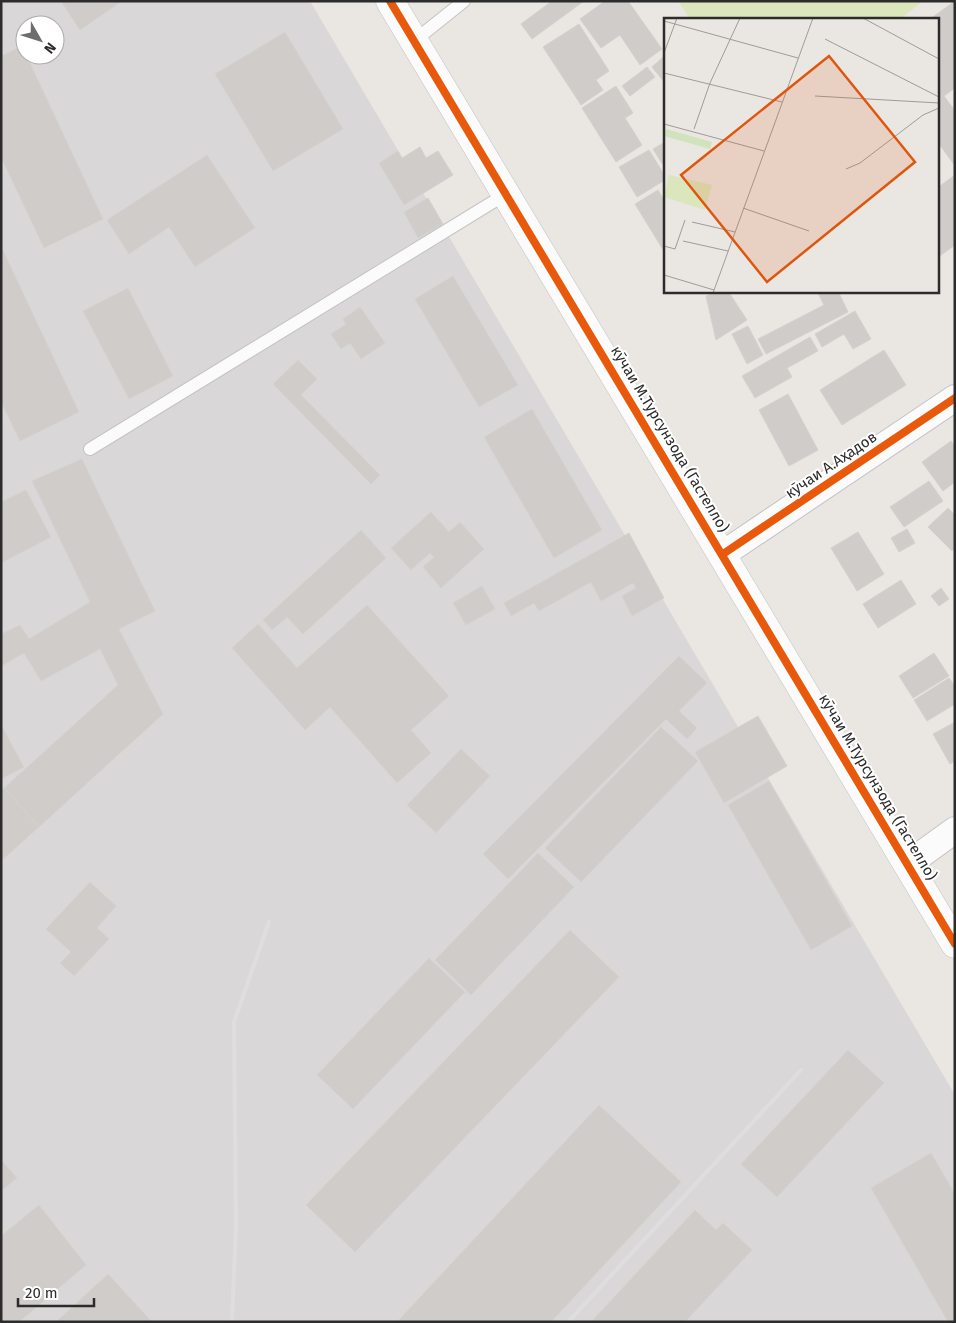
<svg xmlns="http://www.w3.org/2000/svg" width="956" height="1323" font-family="'Fira Sans',sans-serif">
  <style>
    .industrial { fill: #dad7d9; fill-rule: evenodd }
    .pitch { fill: #dbe6bc }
    .building { fill: #cfccc9; stroke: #d5d2ce }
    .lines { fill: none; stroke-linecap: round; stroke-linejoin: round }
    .lane-casing { stroke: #c4c3c3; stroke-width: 14 }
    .street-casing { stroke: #c4c3c3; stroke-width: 28 }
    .secondary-casing { stroke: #c4c3c3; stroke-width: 29 }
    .lane { stroke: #fcfbfb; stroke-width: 12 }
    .street { stroke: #fcfbfb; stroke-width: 26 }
    .secondary { stroke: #fcfbfb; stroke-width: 28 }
    .rail { stroke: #dededf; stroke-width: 4 }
    .cycleway-casing { stroke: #fff; stroke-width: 11 }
    .cycleway { stroke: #e8590c; stroke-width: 8 }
    .labels { text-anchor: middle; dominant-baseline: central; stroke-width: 4; stroke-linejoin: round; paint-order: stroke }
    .street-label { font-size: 15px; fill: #2c2c2c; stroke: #fff }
    .inset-road { fill: none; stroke: #9e9c99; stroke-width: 1 }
    .view { fill: #df570e; fill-opacity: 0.15; stroke: #df570e; stroke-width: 2.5 }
    .inset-edge { fill: none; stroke: #2c2c2c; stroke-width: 2.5 }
  </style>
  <rect width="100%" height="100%" fill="#eae6e2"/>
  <path class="industrial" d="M1 1H310L955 1095V1322H1ZM25 25H55V55H25Z"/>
  <path class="pitch" d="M678 1H923L900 19H690Z"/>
  <path class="building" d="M64 1H122L80 30 62 3Z
    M552 1H584L532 39 521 24Z
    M605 1H628L662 49 640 65 620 35 601 48 580 19Z
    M955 1V88L944 96 955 111V166L937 141V19H930Z
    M579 24 609 71 596 80 603 90 581 105 543 47Z
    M285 32 343 129 273 171 215 74Z
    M22 46 103 219 44 248 1 157V56Z
    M663 57 665 59V83L652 67Z
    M647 67 655 77 630 96 622 86Z
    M616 86 633 113 625 118 642 145 616 162 582 108Z
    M665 142V164L663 165 653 149Z
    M420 147 426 158 438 151 453 175 404 205 379 163 398 151 402 158Z
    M649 150 665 176V180L637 197 619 167Z
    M207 155 255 228 195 267 169 227 129 254 107 220Z
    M955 175V245L937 258V188Z
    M658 190 665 202V253L635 204Z
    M428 198 443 224 418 238 404 212Z
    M1 246 79 412 20 441 1 402Z
    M453 276 518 385 479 407 415 299Z
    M128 288 173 376 129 399 83 311Z
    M719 291H728L747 320 716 340 706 296Z
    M822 291H838L848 312 766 354 758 339 824 305 818 293Z
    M360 307 385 343 361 359 350 343 341 349 331 334 346 324 343 319Z
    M855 311 871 339 853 349 844 334 822 347 815 334Z
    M748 326 763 355 747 364 732 334Z
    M810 337 818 351 787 368 792 377 755 398 742 376Z
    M884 350 906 385 842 425 820 390Z
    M298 360 317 379 301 395 380 475 371 484 273 384Z
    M788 394 818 450 789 466 759 410Z
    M532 409 602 530 554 558 484 437Z
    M951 441 955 446V482L943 491 922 462Z
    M82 459 155 611 119 629 163 714 39 827 4 788 118 685 100 649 41 681 24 653 1 666V634L20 625 29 639 90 602 32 481Z
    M929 481 943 501 904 527 890 507Z
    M26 490 51 537 1 563V502Z
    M948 508 955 515V548L952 551 928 527Z
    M431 512 449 532 460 522 484 549 441 588 423 567 434 557 430 553 411 570 391 548Z
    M907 529 915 543 899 552 891 538Z
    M361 530 386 558 303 634 287 617 272 630 263 620Z
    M858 532 884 574 857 591 831 548Z
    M629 533 664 598 632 616 622 596 636 588 633 583 601 601 591 582 539 611 534 603 511 616 504 603Z
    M901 580 916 604 878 628 863 604Z
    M482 586 495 609 466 625 453 603Z
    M941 588 949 599 939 606 931 596Z
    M367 605 449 696 411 730 431 753 397 783 330 707 305 730 232 648 258 624 297 668Z
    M934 653 949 676 913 698 899 676Z
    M679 656 707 683 679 711 697 728 687 739 666 719 508 879 483 854Z
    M949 678 955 686V704L927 721 914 700Z
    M758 716 787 766 724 803 695 752Z
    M955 722V761L950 764 933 734Z
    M1 725 24 767 1 779Z
    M661 727 698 761 581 882 545 848Z
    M461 749 490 776 436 833 407 805Z
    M769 781 852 926 811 950 728 805Z
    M4 788 39 827 1 861V790Z
    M538 853 574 887 471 995 435 960Z
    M90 882 116 906 97 928 109 939 74 976 60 963 71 952 46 929Z
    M570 930 619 977 355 1252 306 1205Z
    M429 958 465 992 353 1109 317 1075Z
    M848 1050 884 1083 777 1197 741 1164Z
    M599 1105 681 1182 551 1322H397Z
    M931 1153 955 1194V1322H948L871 1188Z
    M1 1160 17 1178 1 1191Z
    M39 1205 86 1265 19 1322H1V1236Z
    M695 1210 716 1230 723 1223 752 1250 685 1322H591Z
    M108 1274 152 1322H56Z"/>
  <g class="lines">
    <defs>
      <path id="lane" d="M414 41 464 1
        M90 449 506 194"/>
      <path id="street" d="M723 554 955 398
        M908 864 955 830"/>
      <path id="secondary" d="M390 1 955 944"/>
    </defs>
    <use href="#lane" class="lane-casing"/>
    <use href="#street" class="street-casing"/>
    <use href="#secondary" class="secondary-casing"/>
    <use href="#lane" class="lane"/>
    <use href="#street" class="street"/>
    <use href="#secondary" class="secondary"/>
    <path class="rail" d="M232 1322 236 1225 234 1022 269 922
      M568 1322 801 1070"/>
    <defs>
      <path id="cycleway" d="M390 1 955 944
        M723 554 955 398"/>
    </defs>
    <use href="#cycleway" class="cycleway-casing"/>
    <use href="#cycleway" class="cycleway"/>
  </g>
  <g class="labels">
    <g class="street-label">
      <text transform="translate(670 439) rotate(59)">кӯчаи М.Турсунзода (Гастелло)</text>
      <text transform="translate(831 465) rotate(-34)">кӯчаи А.Аҳадов</text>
      <text transform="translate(878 787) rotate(59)">кӯчаи М.Турсунзода (Гастелло)</text>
    </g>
  </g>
  <g transform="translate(664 18)">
    <rect width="275" height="275" fill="#eae6e2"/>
    <path d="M2 111 48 124 46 131 0 118Z" fill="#d0e3bd"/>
    <path d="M5 157 48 167 41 192 0 179Z" fill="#dbe6bc"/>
    <path class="inset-road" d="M199 0 275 41M0 3 134 40M161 21 275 79M0 35 13 0M0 55 118 84M151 78 275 85M0 106 100 133M30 111 46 65 76 0M182 151 196 145 259 97 275 90M79 190 145 213M28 204 71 214M19 223 64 233M0 228 11 231 21 202M0 257 50 272M49 275 149 0"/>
    <path class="view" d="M165 38 251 144 103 264 17 157Z"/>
    <rect width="275" height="275" class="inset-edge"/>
  </g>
  <rect width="956" height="1323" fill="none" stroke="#2c2c2c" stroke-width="5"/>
  <g transform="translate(40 40) rotate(129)"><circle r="24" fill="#ffffff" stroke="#ababab"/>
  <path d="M0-4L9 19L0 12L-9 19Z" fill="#6e6d6c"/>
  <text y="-8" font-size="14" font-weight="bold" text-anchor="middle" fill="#2c2c2c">N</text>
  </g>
  <path d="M18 1298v8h76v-8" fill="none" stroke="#2c2c2c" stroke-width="2.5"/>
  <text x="25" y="1298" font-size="15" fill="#2c2c2c" stroke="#ffffff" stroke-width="4" paint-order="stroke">20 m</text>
</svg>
